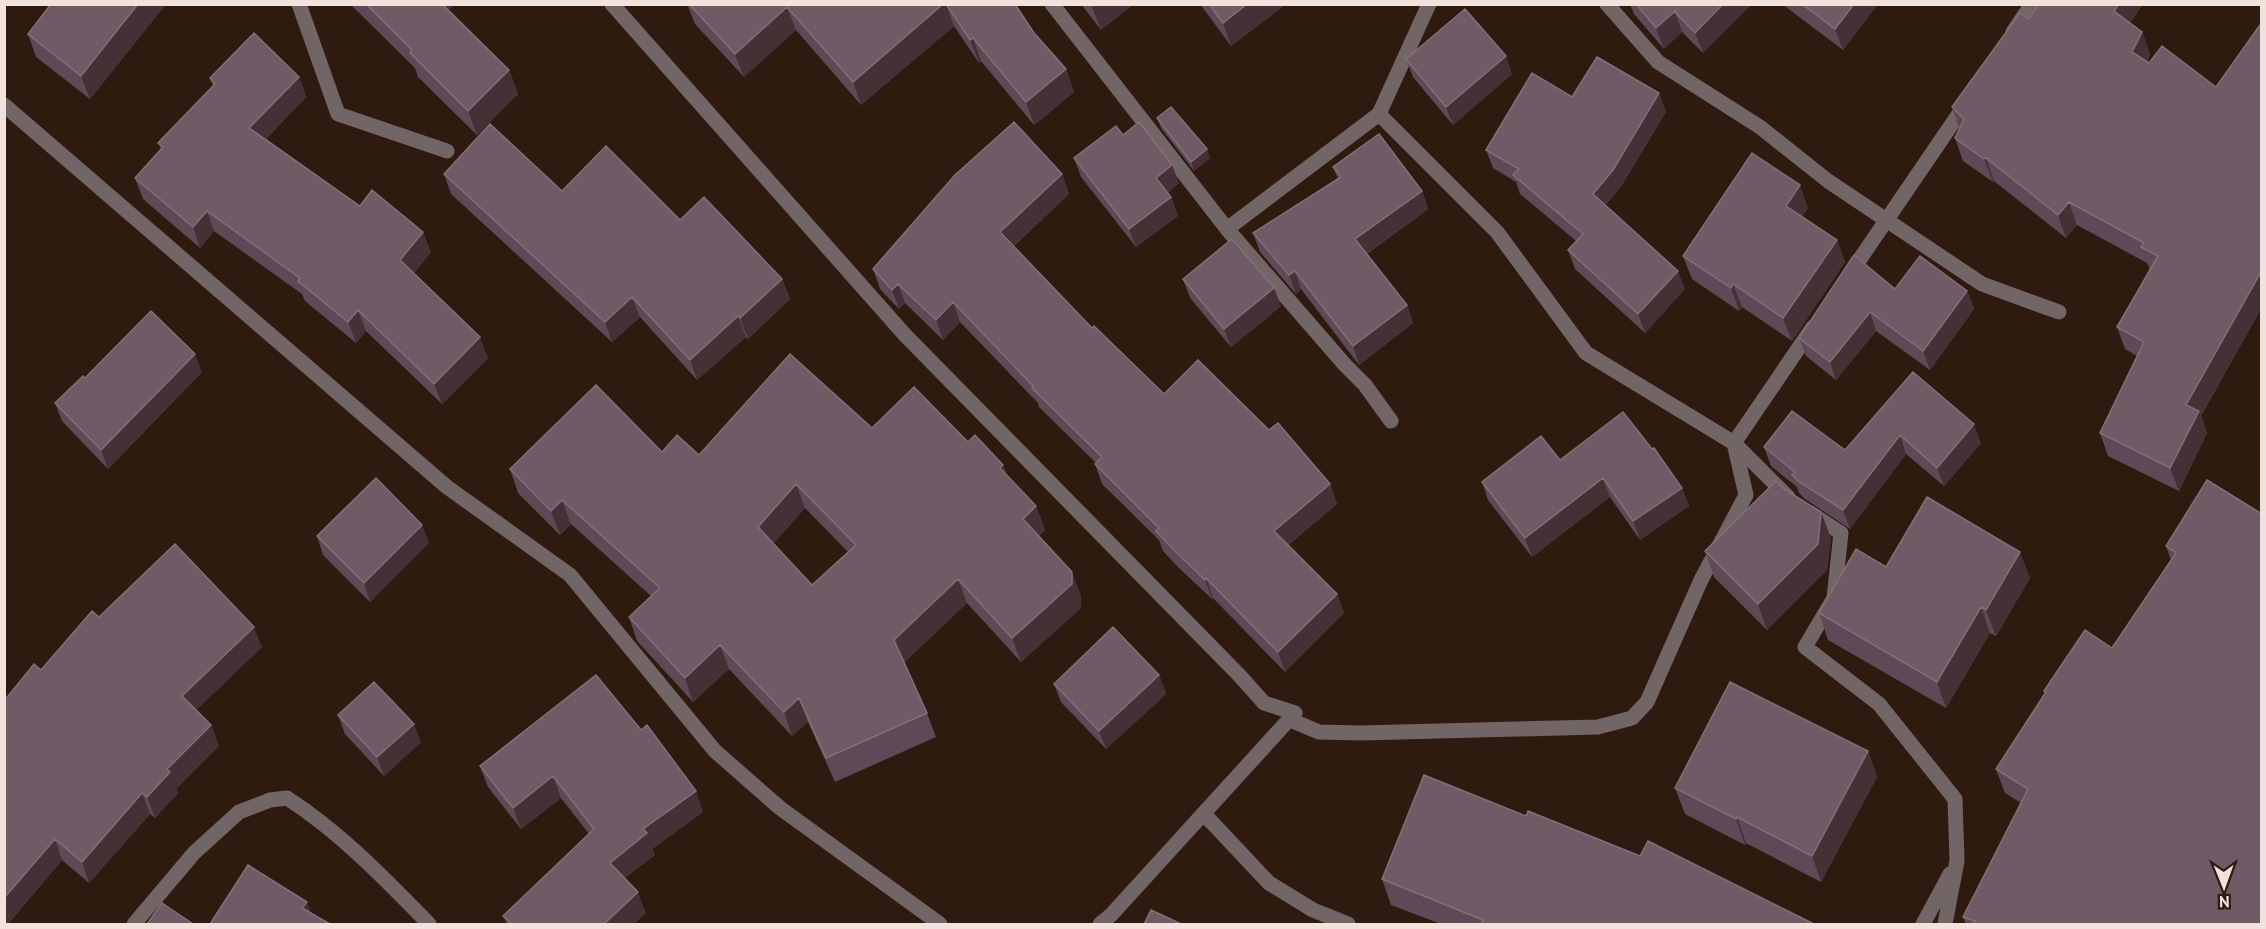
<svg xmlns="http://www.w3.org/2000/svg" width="2266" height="929" font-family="'PT Sans',sans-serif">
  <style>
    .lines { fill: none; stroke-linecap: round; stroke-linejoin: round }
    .minor { stroke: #726566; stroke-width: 15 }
    .wall { fill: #5f4957; fill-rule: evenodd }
    .shaded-wall { fill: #453035 }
    .building { fill: #6f5a65; stroke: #836f78; stroke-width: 1.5; fill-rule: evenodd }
  </style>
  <rect width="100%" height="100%" fill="#2f1a10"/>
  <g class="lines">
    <path class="minor" d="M299 4 338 114 447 151
      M612 4 905 335 1240 676 1264 703 1295 713
      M1052 4 1227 229 1379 114 1429 4
      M1607 4 1658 62 1760 127 1828 181 1982 284 2059 312
      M2013 32 2032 4
      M4 105 447 487 570 575 715 751 780 808 940 924
      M1379 114 1497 232 1586 353 1734 443 1788 497
      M1227 229 1345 365 1365 385 1391 421
      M1849 275 1967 102
      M1810 513 1841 533 1834 598 1805 647 1879 704 1955 799 1957 861 1945 924
      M1295 713 1293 721 1319 732 1361 733 1598 727 1632 718 1647 702 1701 580 1746 495 1734 443 1813 327
      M1204 814 1269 883 1313 910 1348 924
      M134 924 194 853 239 812 270 800 287 798C340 832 385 879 429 924
      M1100 924 1111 915 1295 713
      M1923 924 1950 874"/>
  </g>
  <path class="wall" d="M51 4H166L90 99 36 57 28 34Z
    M350 4H454L448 11 509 70 518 94 477 135 418 77 415 68Z
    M687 4H1015L1034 33 1066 69 1074 92 1034 125 981 61 979 63 954 26 861 105 796 30 744 77 695 24Z
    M1081 4H1134L1101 30Z
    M1200 4H1286L1231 46Z
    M1630 4H1752L1703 53 1682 32 1664 49 1634 14Z
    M1782 4H1878L1843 50Z
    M2143 4 2130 23 2142 32 2150 54 2147 62 2216 87 2262 22V307L2201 416 2207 433 2179 491 2108 456 2100 433 2137 356 2125 349 2117 327 2150 270 2147 263 2077 225 2066 238 1994 181 1993 182 1963 161 1955 138 1959 128 1952 107 2029 19Z
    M1406 59 1512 74 1453 125 1413 77Z
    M299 77 306 97 266 139 360 206 431 252 414 273 488 358 442 404 366 331 356 343 305 301 302 294 214 231 200 248 143 199 135 178 161 149 158 143 213 86 210 78Z
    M1659 93 1666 112 1620 188 1605 205 1685 289 1645 333 1575 269 1568 250 1576 241 1520 194 1516 182 1493 168 1486 150 1572 97Z
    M1157 118 1210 158 1194 171 1161 128Z
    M1123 135 1172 165 1179 183 1167 193 1171 197 1178 216 1136 247 1081 177 1074 158Z
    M1333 167 1422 191 1428 209 1367 254 1407 305 1413 323 1359 365 1301 289 1296 294 1260 252 1253 233 1338 179Z
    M444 174 562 191 680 220 782 279 790 299 748 339 746 337 697 380 640 317 612 342 451 194Z
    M1062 174 1069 194 1014 246 1092 328 1164 394 1269 430 1330 484 1337 504 1288 545 1337 594 1344 613 1285 672 1213 598 1212 599 1179 568 1163 551 1159 540 1102 484 1095 464 1096 463 1039 407 1038 403 960 322 943 340 905 303 899 309 880 289 873 269Z
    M1808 208 1802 217 1837 240 1845 262 1792 341 1742 307 1739 311 1692 279 1683 256Z
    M1183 279 1281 306 1231 347 1190 298Z
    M1895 289 1967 291 1974 309 1930 370 1876 331 1836 380 1806 356 1799 338Z
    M202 372 108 469 62 421 55 403 85 378Z
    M1913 372 1981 443 1944 486 1906 454 1850 529 1805 499 1799 493 1797 487 1771 466 1764 447 1845 450Z
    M872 428 968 442 1003 465 1007 475 1036 506 1045 530 1039 536 1081 596V608L1021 662 967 603 904 662 927 713 936 737 835 782 808 722 792 736 729 669 693 702 637 641 629 617 651 596 571 524 560 535 518 493 510 469 662 452 699 455ZM805 508 848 552 812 585 773 544Z
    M1560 460 1682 488 1689 506 1640 540 1610 497 1532 557 1488 500 1482 482Z
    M2207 480 2262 924H1966L1963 917 2021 803 2005 793 1996 769 2045 694 2044 691 2112 648 2171 560 2166 546Z
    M1784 489 1831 538 1827 570 1767 630 1714 577 1705 551Z
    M317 536 429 543 370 602 323 555Z
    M1886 567 2030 578 1996 636 1990 633 1946 708 1828 640 1819 613Z
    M99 617 262 647 196 710 211 725 219 746 176 789 178 793 155 818 150 814 89 883 62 860 8 924Z
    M596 675 703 812 652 849 655 855 624 878 646 913 634 924H507L503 916 589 834 561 798 521 829 488 787 480 766Z
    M1159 675 1166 694 1106 749 1061 702 1054 684Z
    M338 715 421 742 384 776 345 734Z
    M1868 751 1877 777 1821 882 1746 843 1745 845 1685 814 1675 788Z
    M1526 816 1640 856 1814 924H1441L1391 905 1382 879Z"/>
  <path class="shaded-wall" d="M138 4H166L90 99 81 76Z
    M435 4H454L440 18Z
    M943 4H946L954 26 861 105 853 82Z
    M1095 4H1134L1101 30 1092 7Z
    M1247 4H1286L1231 46 1223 23Z
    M1723 4H1752L1703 53 1695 33Z
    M1854 4H1878L1843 50 1835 29Z
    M2119 4H2143L2123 33 2114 11Z
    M787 7 796 30 744 77 735 54Z
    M1675 12 1682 32 1664 49 1656 28Z
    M2142 32 2150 54 2140 74 2132 52Z
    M973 38 981 61 979 63 970 40Z
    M1506 56 1512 74 1453 125 1446 107Z
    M1066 69 1074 92 1034 125 1026 102Z
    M509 70 518 94 477 135 468 111Z
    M299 77 306 97 257 148 249 128Z
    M1659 93 1666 112 1620 188 1600 212 1593 194Z
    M1207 149 1210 158 1194 171 1191 162Z
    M1986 158 1994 181 1993 182 1984 159Z
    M1172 165 1179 183 1163 197 1156 178Z
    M1062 174 1069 194 1007 252 1000 232Z
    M1800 185 1808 208 1794 228 1786 206Z
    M1422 191 1428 209 1362 257 1355 239Z
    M1171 197 1178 216 1136 247 1129 229Z
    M2069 202 2077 225 2066 238 2058 215Z
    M207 211 214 231 200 248 193 227Z
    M423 232 431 252 408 280 400 260Z
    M1837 240 1845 262 1792 341 1783 318Z
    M2262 270V307L2201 416 2207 433 2179 491 2170 468 2186 405Z
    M1295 271 1301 289 1296 294 1289 275Z
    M1678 271 1685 289 1645 333 1638 314Z
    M782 279 790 299 748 339 740 318Z
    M898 284 905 303 899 309 892 290Z
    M1733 284 1742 307 1739 311 1731 288Z
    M1274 288 1281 306 1231 347 1224 329Z
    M1967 291 1974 309 1930 370 1923 351Z
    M632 297 640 317 612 342 605 322Z
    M953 302 960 322 943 340 936 320Z
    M1407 305 1413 323 1359 365 1353 346Z
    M358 310 366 331 356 343 348 322Z
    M1870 312 1876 331 1836 380 1830 362Z
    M738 316 746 337 697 380 690 360Z
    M480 337 488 358 442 404 434 384Z
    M195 354 202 372 108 469 101 450Z
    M1974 424 1981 443 1944 486 1937 468Z
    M1900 435 1906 454 1850 529 1843 510Z
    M1003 465 1012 489 1000 468Z
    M1603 478 1610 497 1532 557 1525 538Z
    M796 484 805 508 767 551 758 527Z
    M1330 484 1337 504 1281 550 1274 531Z
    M1682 488 1689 506 1640 540 1633 521Z
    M562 500 571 524 560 535 551 511Z
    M1036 506 1045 530 1032 543 1023 519Z
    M1821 512 1831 538 1827 570 1767 630 1758 604Z
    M422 525 429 543 370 602 364 583Z
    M2020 552 2030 578 1996 636 1986 610Z
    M1072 572 1081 596V608L1021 662 1012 638Z
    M1206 578 1213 598 1212 599 1205 580Z
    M958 579 967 603 903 664 894 640Z
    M1337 594 1344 613 1285 672 1278 652Z
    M1981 607 1990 633 1946 708 1937 682Z
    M254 627 262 647 189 717 182 696Z
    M720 645 729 669 693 702 685 678Z
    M1159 675 1166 694 1106 749 1099 731Z
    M799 698 808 722 792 736 784 712Z
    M414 724 421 742 384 776 377 757Z
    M211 725 219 746 176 789 178 793 155 818 147 797 167 769Z
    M1868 751 1877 777 1821 882 1812 856Z
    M553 776 561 798 521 829 513 808Z
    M696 791 703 812 652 849 655 855 617 884 610 863 643 829Z
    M142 793 150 814 89 883 82 862Z
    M1737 817 1746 843 1745 845 1736 819Z
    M55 839 62 860 8 924H4V898Z
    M638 892 646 913 634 924H604Z
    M307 902 315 924 302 908Z"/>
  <path class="building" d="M51 4H138L81 76 28 34Z
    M366 4H442L509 70 468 111 410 53 412 50Z
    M689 4H943L853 82 787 7 735 54Z
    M946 4H1015L1034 33 1066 69 1026 102 973 38 970 40Z
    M1209 4H1247L1223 23Z
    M1636 4H1723L1695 33 1675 12 1676 10 1656 28Z
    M1802 4H1854L1835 29Z
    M2039 4H2119L2114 11 2142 32 2132 52 2149 63 2162 46 2216 87 2262 22V270L2186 405 2199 411 2170 468 2100 433 2144 342 2117 327 2158 256 2141 247 2144 243 2069 202 2058 215 1986 158 1984 159 1955 138 1964 119 1952 107 2020 13 2029 19Z
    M1465 9 1506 56 1446 107 1406 59Z
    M254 33 299 77 249 128 360 206 372 190 423 232 400 260 480 337 434 384 358 310 348 322 298 281 300 278 207 211 193 227 135 178 163 147 158 143 215 84 210 78Z
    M1597 57 1659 93 1613 170 1593 194 1678 271 1638 314 1568 250 1583 234 1513 175 1519 169 1486 150 1532 73 1572 97Z
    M1171 107 1207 149 1191 162 1157 118Z
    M1014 122 1062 174 1000 232 1092 328 1094 326 1164 394 1198 360 1269 430 1278 423 1330 484 1274 531 1337 594 1278 652 1206 578 1205 580 1172 548 1156 531 1159 528 1095 464 1102 457 1032 388 1033 386 953 302 936 320 898 284 892 290 873 269 955 175Z
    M1139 122 1172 165 1156 178 1171 197 1129 229 1074 158 1116 126 1123 135Z
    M490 124 562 191 606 146 680 220 704 197 782 279 740 318 738 316 690 360 632 297 605 322 444 174Z
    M1379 134 1422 191 1355 239 1407 305 1353 346 1295 271 1289 275 1253 233 1341 177 1333 167Z
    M1752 153 1800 185 1786 206 1837 240 1783 318 1733 284 1731 288 1683 256Z
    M1232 239 1274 288 1224 329 1183 279Z
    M1854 255 1895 289 1920 256 1967 291 1923 351 1870 312 1830 362 1799 338Z
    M151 311 195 354 101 450 55 403 83 376 85 378Z
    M790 354 872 428 914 387 968 442 975 435 1003 465 1000 468 1036 506 1023 519 1072 572V584L1012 638 958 579 894 640 927 713 826 758 799 698 784 712 720 645 685 678 629 617 660 588 562 500 551 511 510 469 596 385 662 452 677 435 699 455ZM796 484 856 545 812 585 758 527Z
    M1913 372 1974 424 1937 468 1900 435 1843 510 1798 481 1792 475 1795 472 1764 447 1792 411 1845 450Z
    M1623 412 1652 449 1654 448 1682 488 1633 521 1603 478 1525 538 1482 482 1541 436 1560 460Z
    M376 478 422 525 364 583 317 536Z
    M2207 480 2262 514V924H1973L1975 921 1963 917 2028 789 1996 769 2046 692 2044 691 2085 630 2112 648 2176 553 2166 546Z
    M1776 481 1784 489 1821 512 1818 544 1758 604 1705 551Z
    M1927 497 2020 552 1986 610 1981 607 1937 682 1819 613 1856 549 1886 567Z
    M175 544 254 627 182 696 211 725 167 769 170 772 147 797 142 793 82 862 55 839 4 898V701L34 664 41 670 92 611 99 617Z
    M1113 627 1159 675 1099 731 1054 684Z
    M596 675 641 730 647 725 696 791 643 829 647 833 610 863 638 892 604 924H512L503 916 594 829 553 776 513 808 480 766Z
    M374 682 414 724 377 757 338 715Z
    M1730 682 1868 751 1812 856 1737 817 1736 819 1675 788Z
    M1424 775 1526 816 1528 811 1640 856 1648 841 1814 924H1481L1483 920 1382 879Z
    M248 865 307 902 302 908 330 924H210Z
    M162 903 193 924H147Z
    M1151 910 1181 924H1144Z"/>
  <rect width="2266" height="929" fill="none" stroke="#f2e2dc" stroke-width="12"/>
  <g transform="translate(2224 887) rotate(179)" stroke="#2f1a10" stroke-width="4.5" paint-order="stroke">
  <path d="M0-4.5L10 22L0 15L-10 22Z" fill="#f2e2dc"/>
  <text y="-9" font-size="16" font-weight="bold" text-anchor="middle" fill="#f2e2dc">N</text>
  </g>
</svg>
